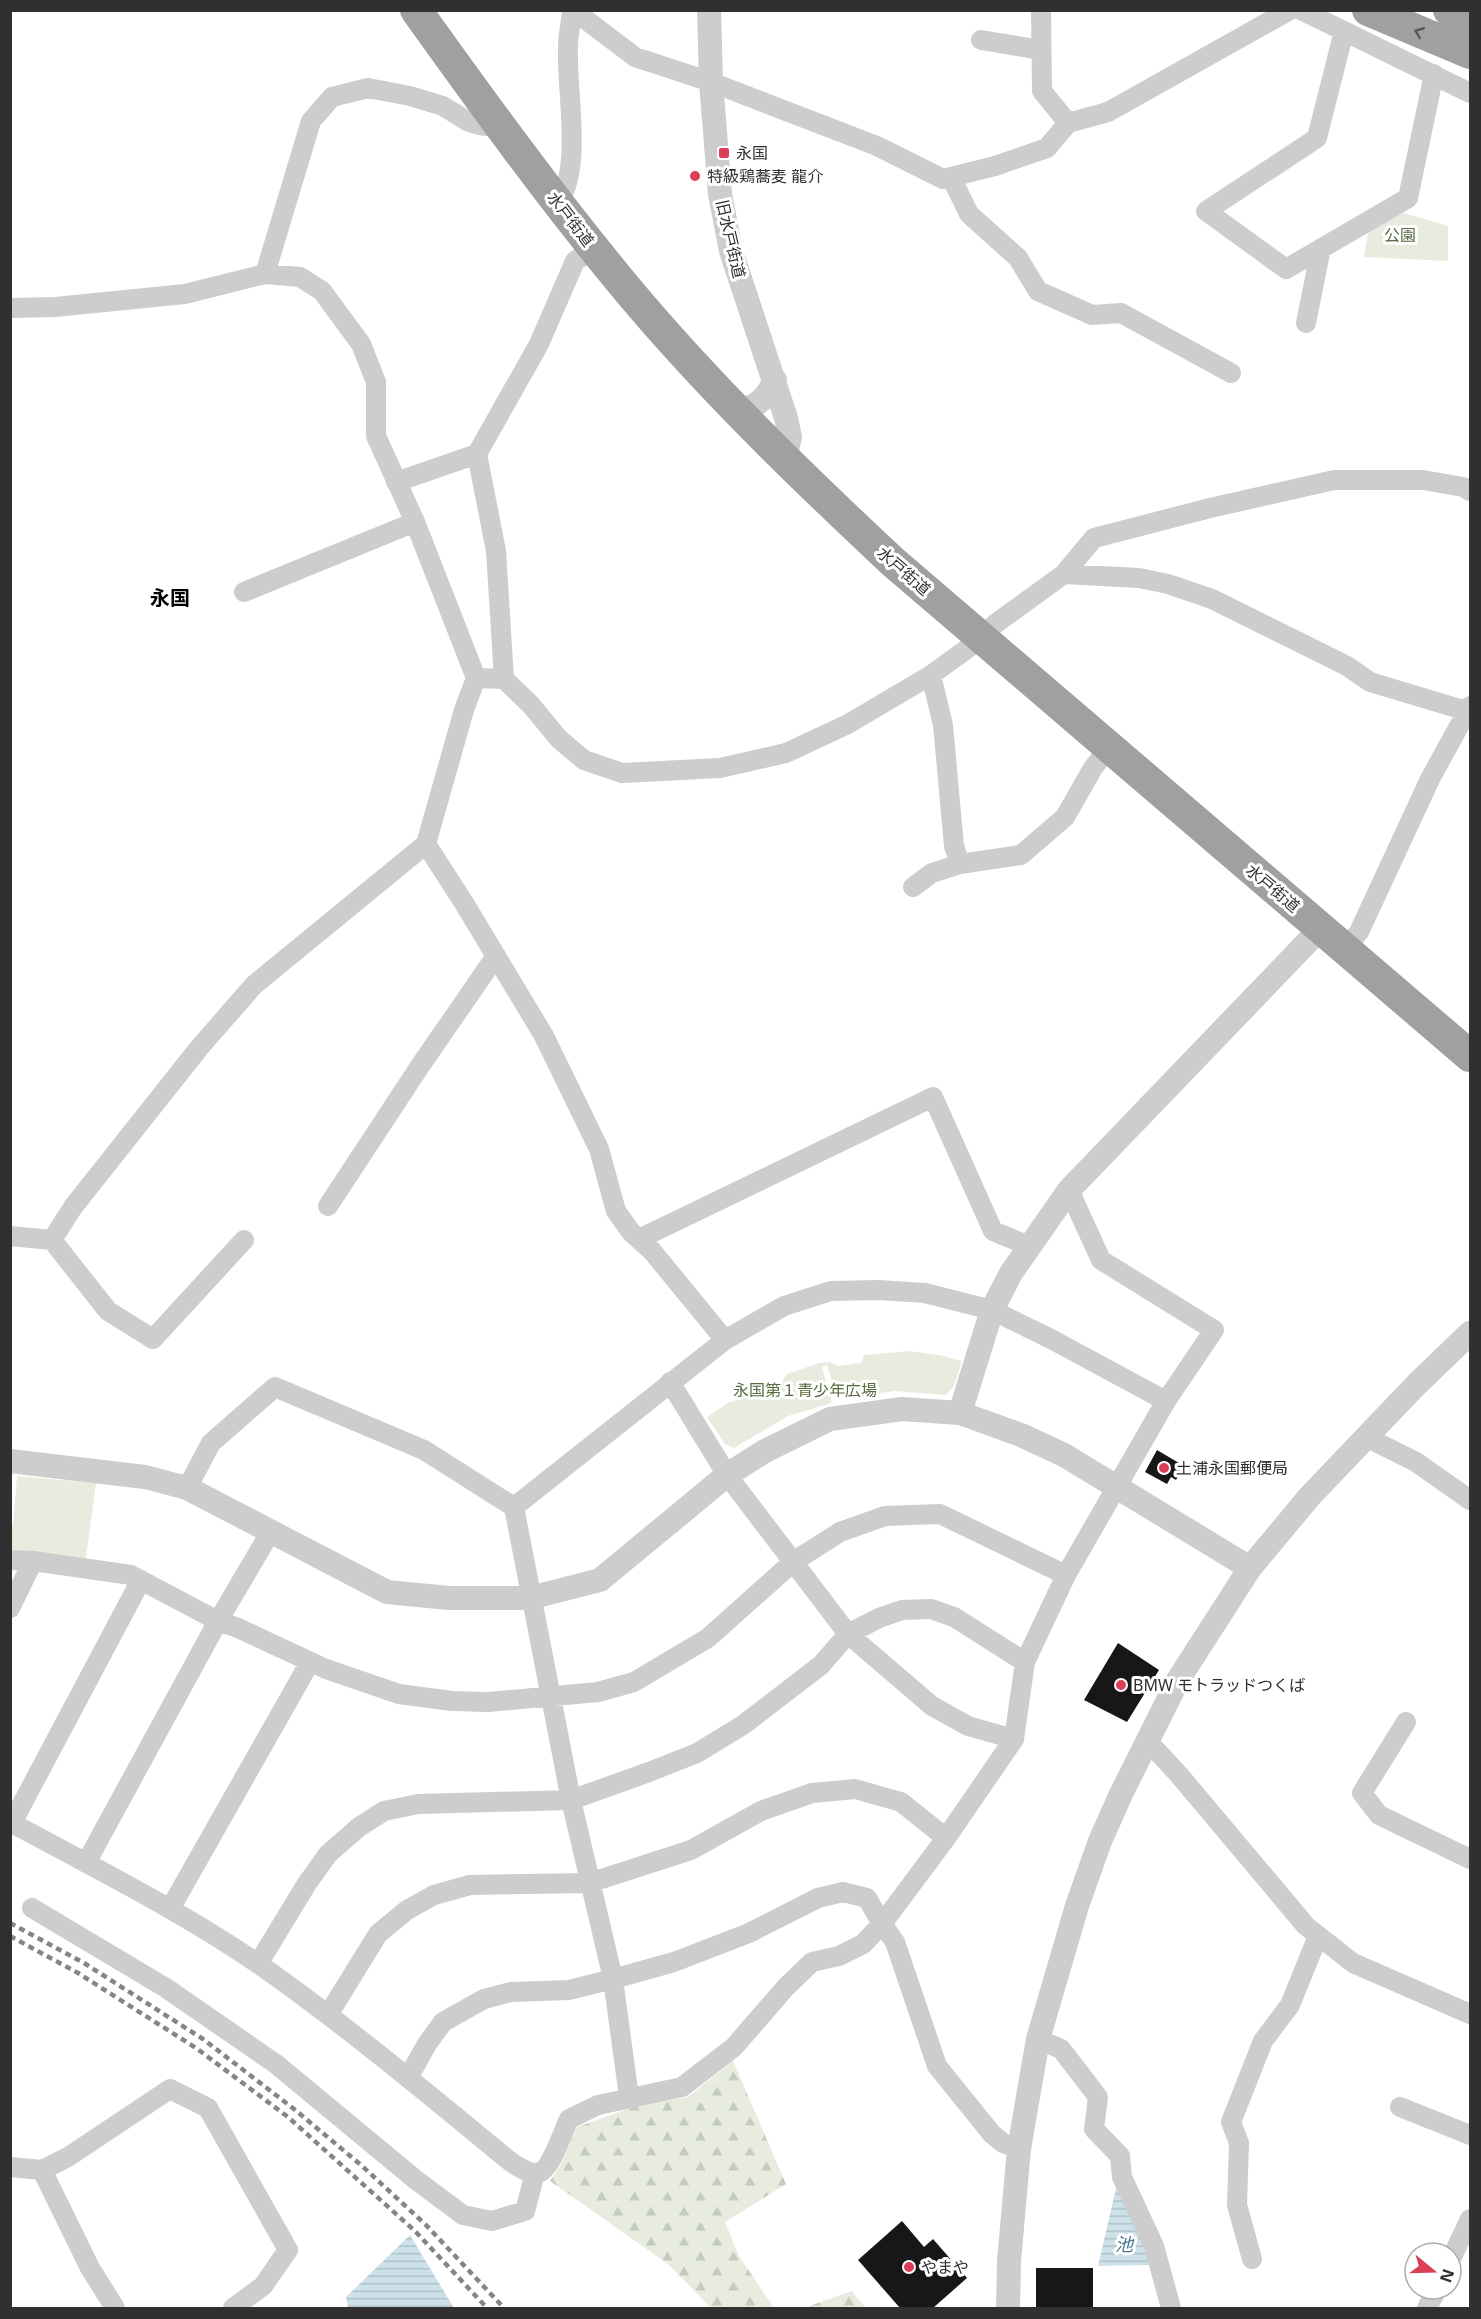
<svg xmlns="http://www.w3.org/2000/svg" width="1481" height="2319" font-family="'Noto Sans','Noto Sans JP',sans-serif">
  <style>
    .green { fill: #e7ecdf }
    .forest { fill: url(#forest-firs) }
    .water { fill: url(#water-rules) }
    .building { fill: #171717 }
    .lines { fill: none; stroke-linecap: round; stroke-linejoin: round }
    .minor { stroke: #cdcdcd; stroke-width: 20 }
    .tertiary { stroke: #cdcdcd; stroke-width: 24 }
    .trunk { stroke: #a0a0a0; stroke-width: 32 }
    .rail { stroke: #858585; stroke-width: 4.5; stroke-dasharray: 6 4.5; stroke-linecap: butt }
    .oneway { stroke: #575757 }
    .poi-dot { fill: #db3e57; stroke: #fff; stroke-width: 2 }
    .labels { text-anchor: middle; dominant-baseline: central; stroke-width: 6; stroke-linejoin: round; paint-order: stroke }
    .poi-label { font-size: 16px; fill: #303030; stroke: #fff; text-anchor: start }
    .street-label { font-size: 16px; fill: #303030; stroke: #fff }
    .park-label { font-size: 16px; fill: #56693f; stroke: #fff }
    .water-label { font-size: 18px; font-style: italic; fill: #42768d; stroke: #fff }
    .quarter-label { font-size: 20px; font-weight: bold; fill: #000; stroke: #fff }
  </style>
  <defs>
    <pattern id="forest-firs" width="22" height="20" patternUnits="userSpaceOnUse" patternTransform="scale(1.5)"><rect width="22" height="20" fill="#e7ecdf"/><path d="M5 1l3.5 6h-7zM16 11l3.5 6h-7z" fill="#c6cbc0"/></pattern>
    <pattern id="water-rules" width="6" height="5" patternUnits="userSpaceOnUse" patternTransform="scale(1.5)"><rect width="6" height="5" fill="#cce1ea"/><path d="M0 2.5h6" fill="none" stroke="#b0c1c9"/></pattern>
  </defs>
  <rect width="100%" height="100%" fill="#fff"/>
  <path class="green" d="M1397 211 1448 226V261L1364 257 1369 227Z
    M909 1351 939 1355 962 1361 954 1386 946 1395 895 1391 837 1399 827 1365 822 1367 832 1403 788 1416 734 1448 725 1444 707 1417 728 1403 781 1383 787 1374 819 1363 830 1362 839 1366 861 1363 864 1355Z
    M17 1476 96 1483 86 1558 11 1552 10 1525H13Z"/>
  <path class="forest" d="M733 2061 786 2184 725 2222 739 2256 774 2308H711L668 2264 550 2181 561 2164 577 2127 644 2103 688 2097Z
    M852 2291 866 2308H804Z"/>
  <path class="water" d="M1118 2180 1148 2247 1150 2265 1098 2266Z
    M410 2235 454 2308H348L346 2297Z"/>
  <path class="building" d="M1157 1450 1184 1466 1176 1480 1171 1477 1167 1484 1145 1472Z
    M1118 1643 1159 1670 1127 1722 1084 1700Z
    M902 2221 924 2247 933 2239 967 2278 933 2308H900L858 2260Z
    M1036 2268H1093V2308H1036Z"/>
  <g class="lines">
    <path class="minor" d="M573 10 635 57 711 82 877 146 943 179 995 166 1047 148 1068 123 1108 112 1290 10
      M1041 10 1042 91 1068 123
      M1301 10 1470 93
      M1344 31 1317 138 1206 211 1286 269 1408 198 1434 74
      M981 40 1041 50
      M951 177 969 214 1018 258 1038 291 1092 315 1121 313 1231 373
      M558 203C583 166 566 92 568 47 568 35 571 23 572 10
      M594 249 575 261 539 344 477 454 496 551 504 679 531 705 559 739 584 760 622 773 720 768 786 753 848 724 931 675 982 638 995 624 1064 574 1094 538 1210 508 1334 480H1423L1463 487 1470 491
      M265 274 311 121 332 97 368 88 410 96 443 106 467 121 479 125 487 126 496 122
      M10 308 55 307 185 294 265 274 300 277 322 291 361 344 376 382V436L415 522 476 678 504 679
      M1306 323 1321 248
      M396 482 477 454
      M1064 574 1139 578 1168 584 1212 599 1347 666 1370 682 1470 712
      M244 592 415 522
      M931 675 943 725 954 846 960 864
      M476 678 464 710 426 844 464 903 544 1036 599 1149 616 1211 631 1232 652 1251 725 1340
      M913 887 932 873 960 864 1021 855 1065 817 1093 768 1109 747
      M1345 949 1359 932 1430 779 1470 706
      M328 1206 420 1066 496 956
      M10 1236 52 1240 73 1207 199 1048 254 985 426 844
      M639 1239 933 1097 993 1231 1029 1246
      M52 1240 108 1311 153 1339 244 1240
      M670 1382 727 1475 848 1634 932 1706 968 1726 1014 1739
      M1366 1437 1416 1462 1470 1500
      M187 1488 211 1443 275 1387 424 1450 514 1507 571 1800 613 1979 629 2097
      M514 1507 725 1340 784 1306 831 1291 878 1290 925 1293 992 1310 1051 1339 1166 1401
      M10 1560 33 1561 131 1575 218 1621 238 1628 326 1669 399 1694 452 1701 488 1702 598 1692 634 1682 708 1638 793 1562 840 1532 885 1516 940 1514 1066 1575
      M10 1608 33 1561
      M1406 1722 1362 1793 1379 1815 1470 1859
      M1147 1744 1157 1751 1180 1776 1306 1926 1353 1963 1470 2014
      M10 1822C95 1868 181 1911 260 1965 347 2026 429 2095 511 2162 519 2167 528 2174 538 2173 551 2170 563 2131 569 2119L598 2105 682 2087 734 2047 786 1987 812 1962 839 1956 863 1944 882 1924 867 1898 843 1892 818 1898 749 1933 674 1962 613 1979 569 1990 511 1992 484 1999 443 2022 427 2044 408 2078
      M12 1823 141 1580
      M86 1863 218 1621 271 1531
      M32 1908 166 1988 276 2064 416 2180 463 2215 492 2221 525 2211 535 2173
      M170 1909 310 1662
      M258 1964 306 1885 328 1854 359 1827 384 1811 418 1804 571 1800 649 1772 697 1753 743 1725 821 1665 848 1634 879 1618 902 1610 931 1609 954 1617 1025 1662
      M328 2015 378 1934 407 1910 434 1895 470 1885 589 1883 691 1850 761 1811 812 1793 855 1789 901 1802 946 1838
      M1038 2039 1061 2049 1098 2097 1094 2129 1120 2156 1122 2177 1154 2246 1171 2308
      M1400 2107 1470 2135
      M1019 2149 1003 2143 992 2134 937 2066 895 1942 882 1924 946 1838 1014 1739 1025 1662 1066 1575 1166 1401 1214 1330 1101 1260 1069 1190
      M10 2167 42 2170
      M1252 2259 1237 2205 1239 2143 1231 2122 1263 2041 1290 2005 1318 1936
      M1451 2259 1470 2219
      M115 2308 90 2268 42 2170 68 2157 170 2089 208 2108 288 2250 263 2286 233 2308
      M1427 2308 1437 2289"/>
    <path class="tertiary" d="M709 10 711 82 720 194 731 251 786 418 790 437 785 458
      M738 410C756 409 768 396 775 380
      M960 1413 992 1310 1011 1273 1069 1190 1321 928
      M10 1461 145 1477 187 1488 387 1592 449 1598H530L600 1580 727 1475 765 1451 830 1419 902 1409 960 1413 1021 1435 1064 1455 1250 1568
      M1008 2308 1009 2261 1019 2149 1038 2039 1077 1906 1100 1841 1121 1794 1178 1680 1250 1568 1310 1496 1416 1385 1470 1333"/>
    <path class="trunk" d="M416 10C484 105 552 199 627 289 707 385 801 476 893 562L1470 1056
      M1368 10 1470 53
      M1449 10 1470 19"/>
    <path class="rail" d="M10 1923 84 1963 203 2039 294 2109 361 2165 426 2225 504 2308
      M10 1936 78 1973 196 2048 288 2117 415 2231 487 2308"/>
  </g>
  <defs><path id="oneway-chevron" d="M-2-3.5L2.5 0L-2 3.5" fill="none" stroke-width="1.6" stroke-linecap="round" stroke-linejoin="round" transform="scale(1.5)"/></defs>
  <use class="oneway" href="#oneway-chevron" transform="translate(1419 32) rotate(-158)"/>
  <g class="poi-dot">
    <rect x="718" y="147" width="12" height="12" rx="3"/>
    <circle cx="695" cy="176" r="6"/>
    <circle cx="1164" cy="1468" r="6"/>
    <circle cx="1121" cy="1685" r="6"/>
    <circle cx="909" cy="2267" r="6"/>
  </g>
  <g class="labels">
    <g class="poi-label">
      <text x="736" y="153">永国</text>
      <text x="707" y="176">特級鶏蕎麦 龍介</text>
      <text x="1176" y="1468">土浦永国郵便局</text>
      <text x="1133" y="1685">BMW モトラッドつくば</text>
      <text x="921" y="2267">やまや</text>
    </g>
    <g class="street-label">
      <text transform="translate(571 219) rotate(52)">水戸街道</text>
      <text transform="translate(731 239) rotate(77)">旧水戸街道</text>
      <text transform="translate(904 571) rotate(41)">水戸街道</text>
      <text transform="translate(1273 888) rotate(40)">水戸街道</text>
    </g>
    <g class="park-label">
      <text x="1400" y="235">公園</text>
      <text x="805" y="1390">永国第１青少年広場</text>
    </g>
    <g class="water-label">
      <text x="1124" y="2244">池</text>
    </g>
    <g class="quarter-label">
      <text x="170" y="597">永国</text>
    </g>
  </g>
  <rect width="1481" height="2319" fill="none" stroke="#303030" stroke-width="24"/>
  <g transform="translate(1433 2271) rotate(109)"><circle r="28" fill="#ffffff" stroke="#acacac" stroke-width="1.5"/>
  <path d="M0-4.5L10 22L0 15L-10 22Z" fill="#db3e57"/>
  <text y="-9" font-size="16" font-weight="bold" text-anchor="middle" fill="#303030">N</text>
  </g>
</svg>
